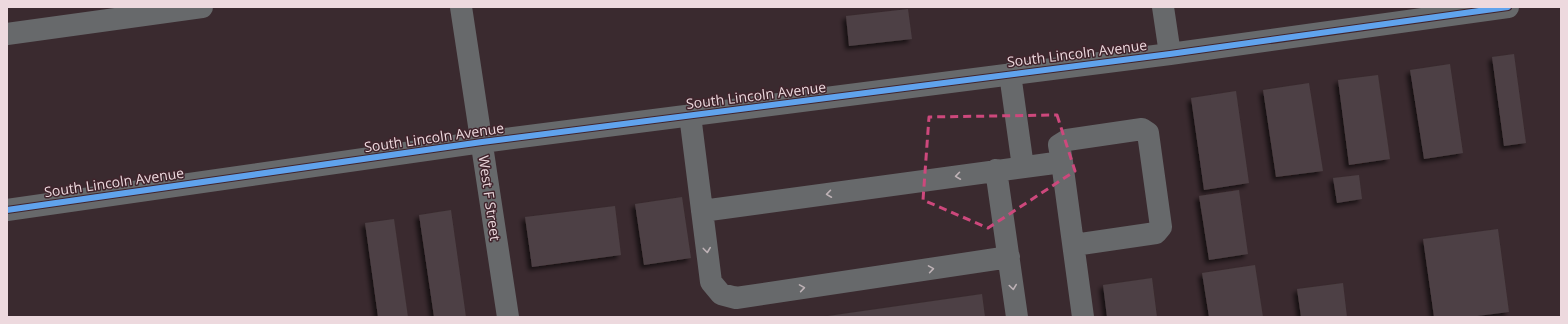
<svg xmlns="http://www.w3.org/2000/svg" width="1568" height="324" font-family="'Open Sans',sans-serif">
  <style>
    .building { fill: #4d4044; filter: url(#shadow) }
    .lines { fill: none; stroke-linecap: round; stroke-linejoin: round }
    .minor { stroke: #67696b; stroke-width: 22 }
    .cycleway-casing { stroke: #40242c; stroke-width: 8 }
    .cycleway { stroke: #60a3ed; stroke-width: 6 }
    .oneway { stroke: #beb2b6 }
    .marked { fill: none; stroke: #cd487c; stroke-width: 3; stroke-dasharray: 8 5; stroke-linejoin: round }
    .labels { text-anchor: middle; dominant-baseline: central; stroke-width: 3; stroke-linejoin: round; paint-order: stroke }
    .street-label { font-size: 14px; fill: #edd9de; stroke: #40242c }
  </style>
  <defs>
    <filter id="shadow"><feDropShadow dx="-3.5" dy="3.5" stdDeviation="2" flood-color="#0009"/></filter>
  </defs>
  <rect width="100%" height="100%" fill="#3a2a2f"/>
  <path class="building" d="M908 9 912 39 849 46 846 16Z
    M1514 54 1526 143 1504 146 1492 57Z
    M1450 64 1463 153 1424 159 1410 70Z
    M1378 75 1390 159 1349 165 1338 80Z
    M1309 83 1323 171 1276 177 1263 90Z
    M1236 91 1249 183 1204 190 1191 98Z
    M1359 175 1362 199 1337 203 1333 178Z
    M1239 190 1248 254 1209 260 1199 196Z
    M682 197 691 258 644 265 635 204Z
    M615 206 621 255 532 267 525 217Z
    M451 210 466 317H434L419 215Z
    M394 219 408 317H378L365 223Z
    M1498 229 1509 312 1469 317H1434L1423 239Z
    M1255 265 1263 317H1209L1202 273Z
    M1152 278 1157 317H1107L1103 285Z
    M1343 283 1347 317H1301L1297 289Z
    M982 294 985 317H828V316Z"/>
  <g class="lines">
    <path class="minor" d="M461 7 508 317
      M1163 7 1170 54
      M7 34 202 7
      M1010 74 1023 167
      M690 115 711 282 721 294 736 298 1009 257
      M1062 162 1059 145 1067 140 1142 129 1148 133 1161 227 1156 233 1074 245
      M996 170 1017 317
      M7 210 482 142 1170 54 1508 7
      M702 211 1062 162 1083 317"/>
    <defs>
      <path id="cycleway" d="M7 210 482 142 1170 54 1508 7"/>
    </defs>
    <use href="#cycleway" class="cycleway-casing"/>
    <use href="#cycleway" class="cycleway"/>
  </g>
  <defs><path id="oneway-chevron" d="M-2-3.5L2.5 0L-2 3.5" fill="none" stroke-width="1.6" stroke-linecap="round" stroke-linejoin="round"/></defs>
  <g class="oneway">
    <use href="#oneway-chevron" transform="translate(958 176) rotate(172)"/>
    <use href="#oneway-chevron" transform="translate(829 194) rotate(172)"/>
    <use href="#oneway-chevron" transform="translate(707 250) rotate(83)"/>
    <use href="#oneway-chevron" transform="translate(931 269) rotate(-9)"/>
    <use href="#oneway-chevron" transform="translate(1013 287) rotate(82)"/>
    <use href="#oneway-chevron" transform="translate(802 288) rotate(-9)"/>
  </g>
  <path class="marked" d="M1057 115 1075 171 988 228 923 200 929 117Z"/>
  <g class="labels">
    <g class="street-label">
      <text transform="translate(1077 53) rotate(-7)">South Lincoln Avenue</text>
      <text transform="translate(756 95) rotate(-7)">South Lincoln Avenue</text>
      <text transform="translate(434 137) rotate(-8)">South Lincoln Avenue</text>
      <text transform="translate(114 182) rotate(-8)">South Lincoln Avenue</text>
      <text transform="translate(490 198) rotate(82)">West F Street</text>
    </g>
  </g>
  <rect width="1568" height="324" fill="none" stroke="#edd9de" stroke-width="16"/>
</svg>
